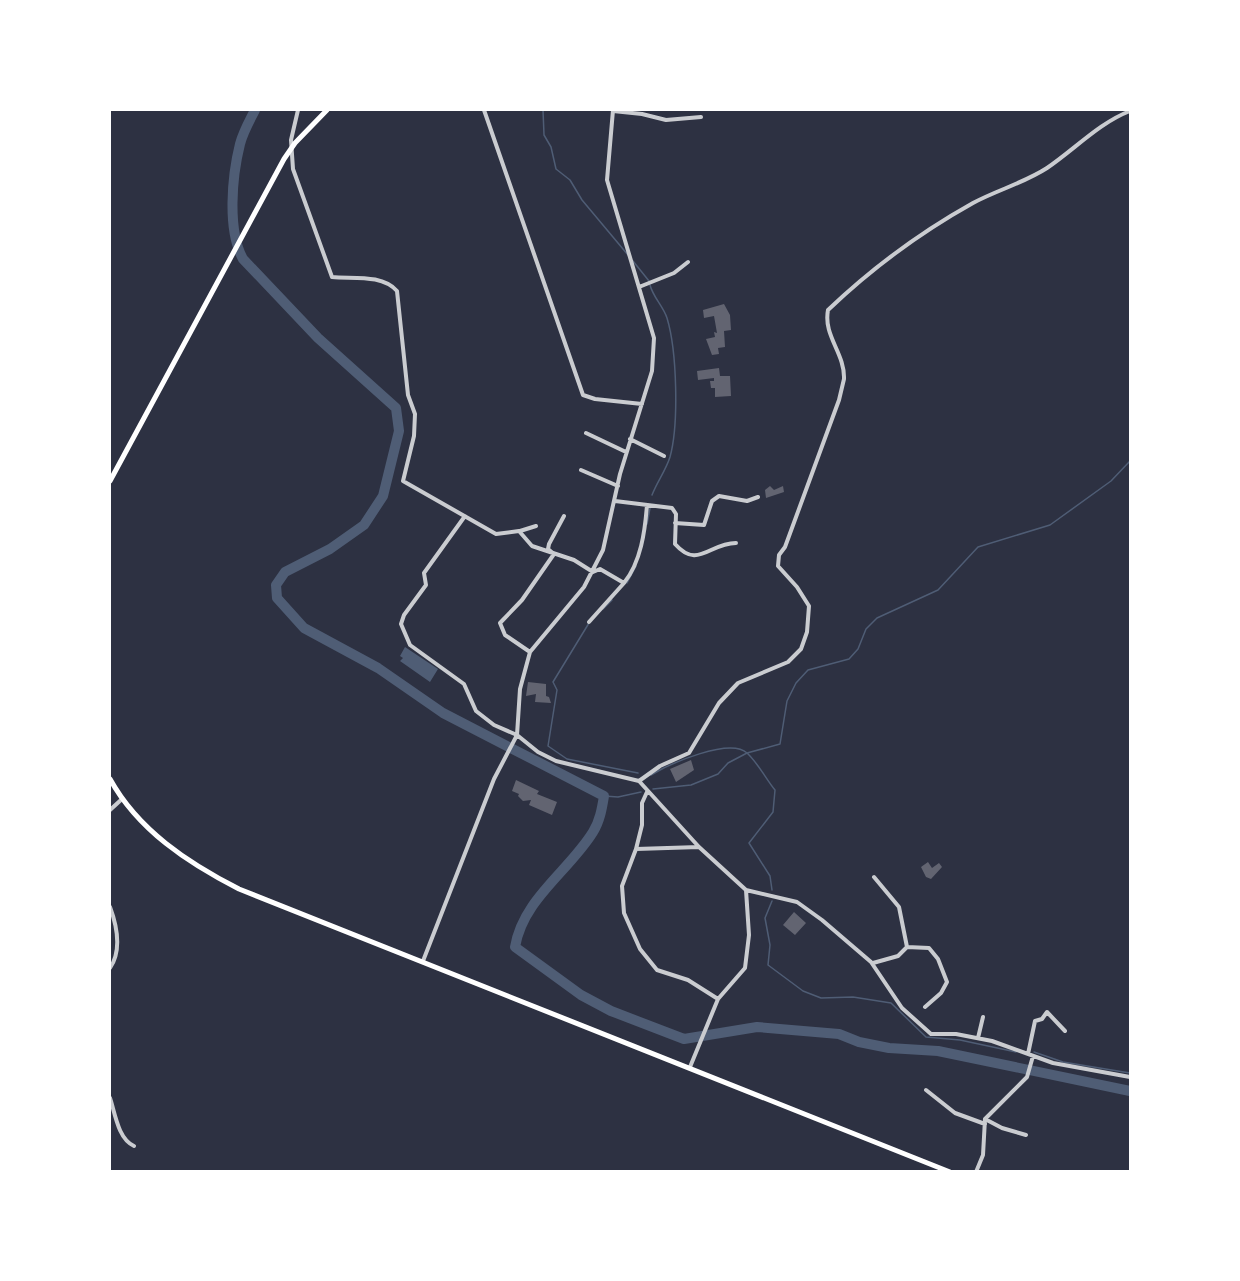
<svg xmlns="http://www.w3.org/2000/svg" width="1240" height="1281" font-family="'Fira Sans Condensed',sans-serif">
  <style>
    .water { fill: #4f5d75 }
    .lines { fill: none; stroke-linecap: round; stroke-linejoin: round }
    .stream { stroke: #4f5d75; stroke-width: 1.5 }
    .river { stroke: #4f5d75; stroke-width: 10 }
    .building { fill: #626471 }
    .minor { stroke: #caccd0; stroke-width: 4 }
    .primary { stroke: #fff; stroke-width: 5 }
  </style>
  <rect width="100%" height="100%" fill="#2d3142"/>
  <path class="water" d="M405 647 438 669 430 682 400 661 403 658 400 656Z"/>
  <g class="lines">
    <path class="stream" d="M543 110 544 135 551 147 556 169 570 180 582 200 628 255
      M633 261 649 281
      M650 285C653 297 663 306 667 318 677 351 679 424 670 457 666 470 657 482 652 495
      M647 524 650 508
      M627 583 636 566
      M603 609 612 600
      M589 623 553 682 557 690 548 746 567 759 638 773
      M651 775C669 764 730 737 747 753 758 763 766 779 775 790L773 812 749 843 770 876 772 890
      M653 789 691 785 718 774 728 763 747 753 780 744 787 701 796 683 808 670 849 659 858 649 866 629 877 618 938 590 978 547 1050 525 1111 481 1130 461
      M604 796 618 797 641 792
      M772 901 765 918 770 945 768 965 803 991 821 998 853 997 891 1003 926 1037 960 1040 1016 1052
      M1034 1052 1063 1062 1130 1073"/>
    <path class="river" d="M255 110C250 120 243 132 240 144 232 176 227 230 243 259L318 338 396 408 399 431 383 496 364 525 330 549 285 572 276 585 277 598 304 628 378 668 443 713 604 796C602 808 600 821 593 832 569 871 523 899 515 947L581 995 611 1011 684 1039 757 1027 839 1034 859 1042 889 1048 938 1051 1130 1091"/>
  </g>
  <path class="building" d="M724 304 730 315 731 330 724 331 725 347 718 348 719 354 712 355 706 339 715 337 714 332 717 333 714 316 704 318 703 310Z
    M719 368 720 376H730L731 396 715 397V388H711L710 381H714V378L698 380 697 371Z
    M770 486 774 490 783 486 784 492 766 498 765 490Z
    M528 682 546 684V696L549 697 551 703 535 702 536 694 526 696Z
    M691 760 694 770 676 782 670 769Z
    M516 780 539 791 537 794 557 802 552 815 529 805 531 800 523 801 518 796 519 794 512 791Z
    M928 862 932 868 939 863 942 867 931 879 926 877 921 867Z
    M794 912 806 923 795 935 783 925Z"/>
  <g class="lines">
    <path class="minor" d="M298 110 291 140 293 169 332 277C353 279 382 274 397 291L408 395 415 414 414 436 403 481 496 534 519 531 532 546 574 560 593 572 600 569 624 583C641 562 645 531 647 505
      M484 110 583 395 595 399 642 404
      M613 111 642 114 666 120 701 117
      M639 287 674 273 688 262
      M586 433 626 452
      M630 439 664 456
      M581 470 618 486
      M615 501 672 508 676 514 675 544C698 570 709 543 736 543
      M465 516 424 573 426 585 404 615 401 624 410 645 464 684 476 711 494 725 517 735 538 752 556 761 639 781 699 847 746 890 797 902 822 920 871 962 902 1008 931 1034H956L992 1041 1053 1063 1130 1077
      M675 523 704 525 712 501 719 496 747 501 758 497
      M520 531 536 526
      M589 622 624 583
      M530 652 505 635 500 623 522 600 554 554 548 549 549 544 564 516
      M639 781 660 766 689 753 719 703 738 683 788 662 801 649 807 632 809 606 797 587 778 566 779 555 785 547 839 400 844 379C845 353 823 336 828 310 871 269 921 232 973 203 997 190 1024 183 1047 168 1075 149 1099 123 1130 111
      M647 792 642 803V825L636 849 622 886 624 913 640 949 657 970 688 980 718 999
      M110 810 122 799
      M636 849 699 847
      M110 907C117 926 122 950 110 968
      M907 947 929 948 938 959 947 982 941 993 925 1007
      M423 961 494 779 517 735 520 689 530 652 584 587 603 550 620 474 652 371 654 338 607 180 613 110
      M873 963 898 956 907 947 899 907 874 877
      M978 1038 983 1017
      M1028 1054 1035 1021 1042 1019 1047 1012 1065 1031
      M690 1067 718 999 745 968 749 935 746 890
      M926 1090 955 1113 985 1124
      M110 1098C115 1113 118 1139 134 1146
      M985 1119 1002 1128 1026 1135
      M976 1172 983 1155 985 1119 1027 1077 1033 1056"/>
    <path class="primary" d="M110 481 284 159 295 143 327 110
      M110 779C138 830 188 863 239 889L950 1172"/>
  </g>
  <rect width="1240" height="1281" fill="none" stroke="#ffffff" stroke-width="222"/>
</svg>
